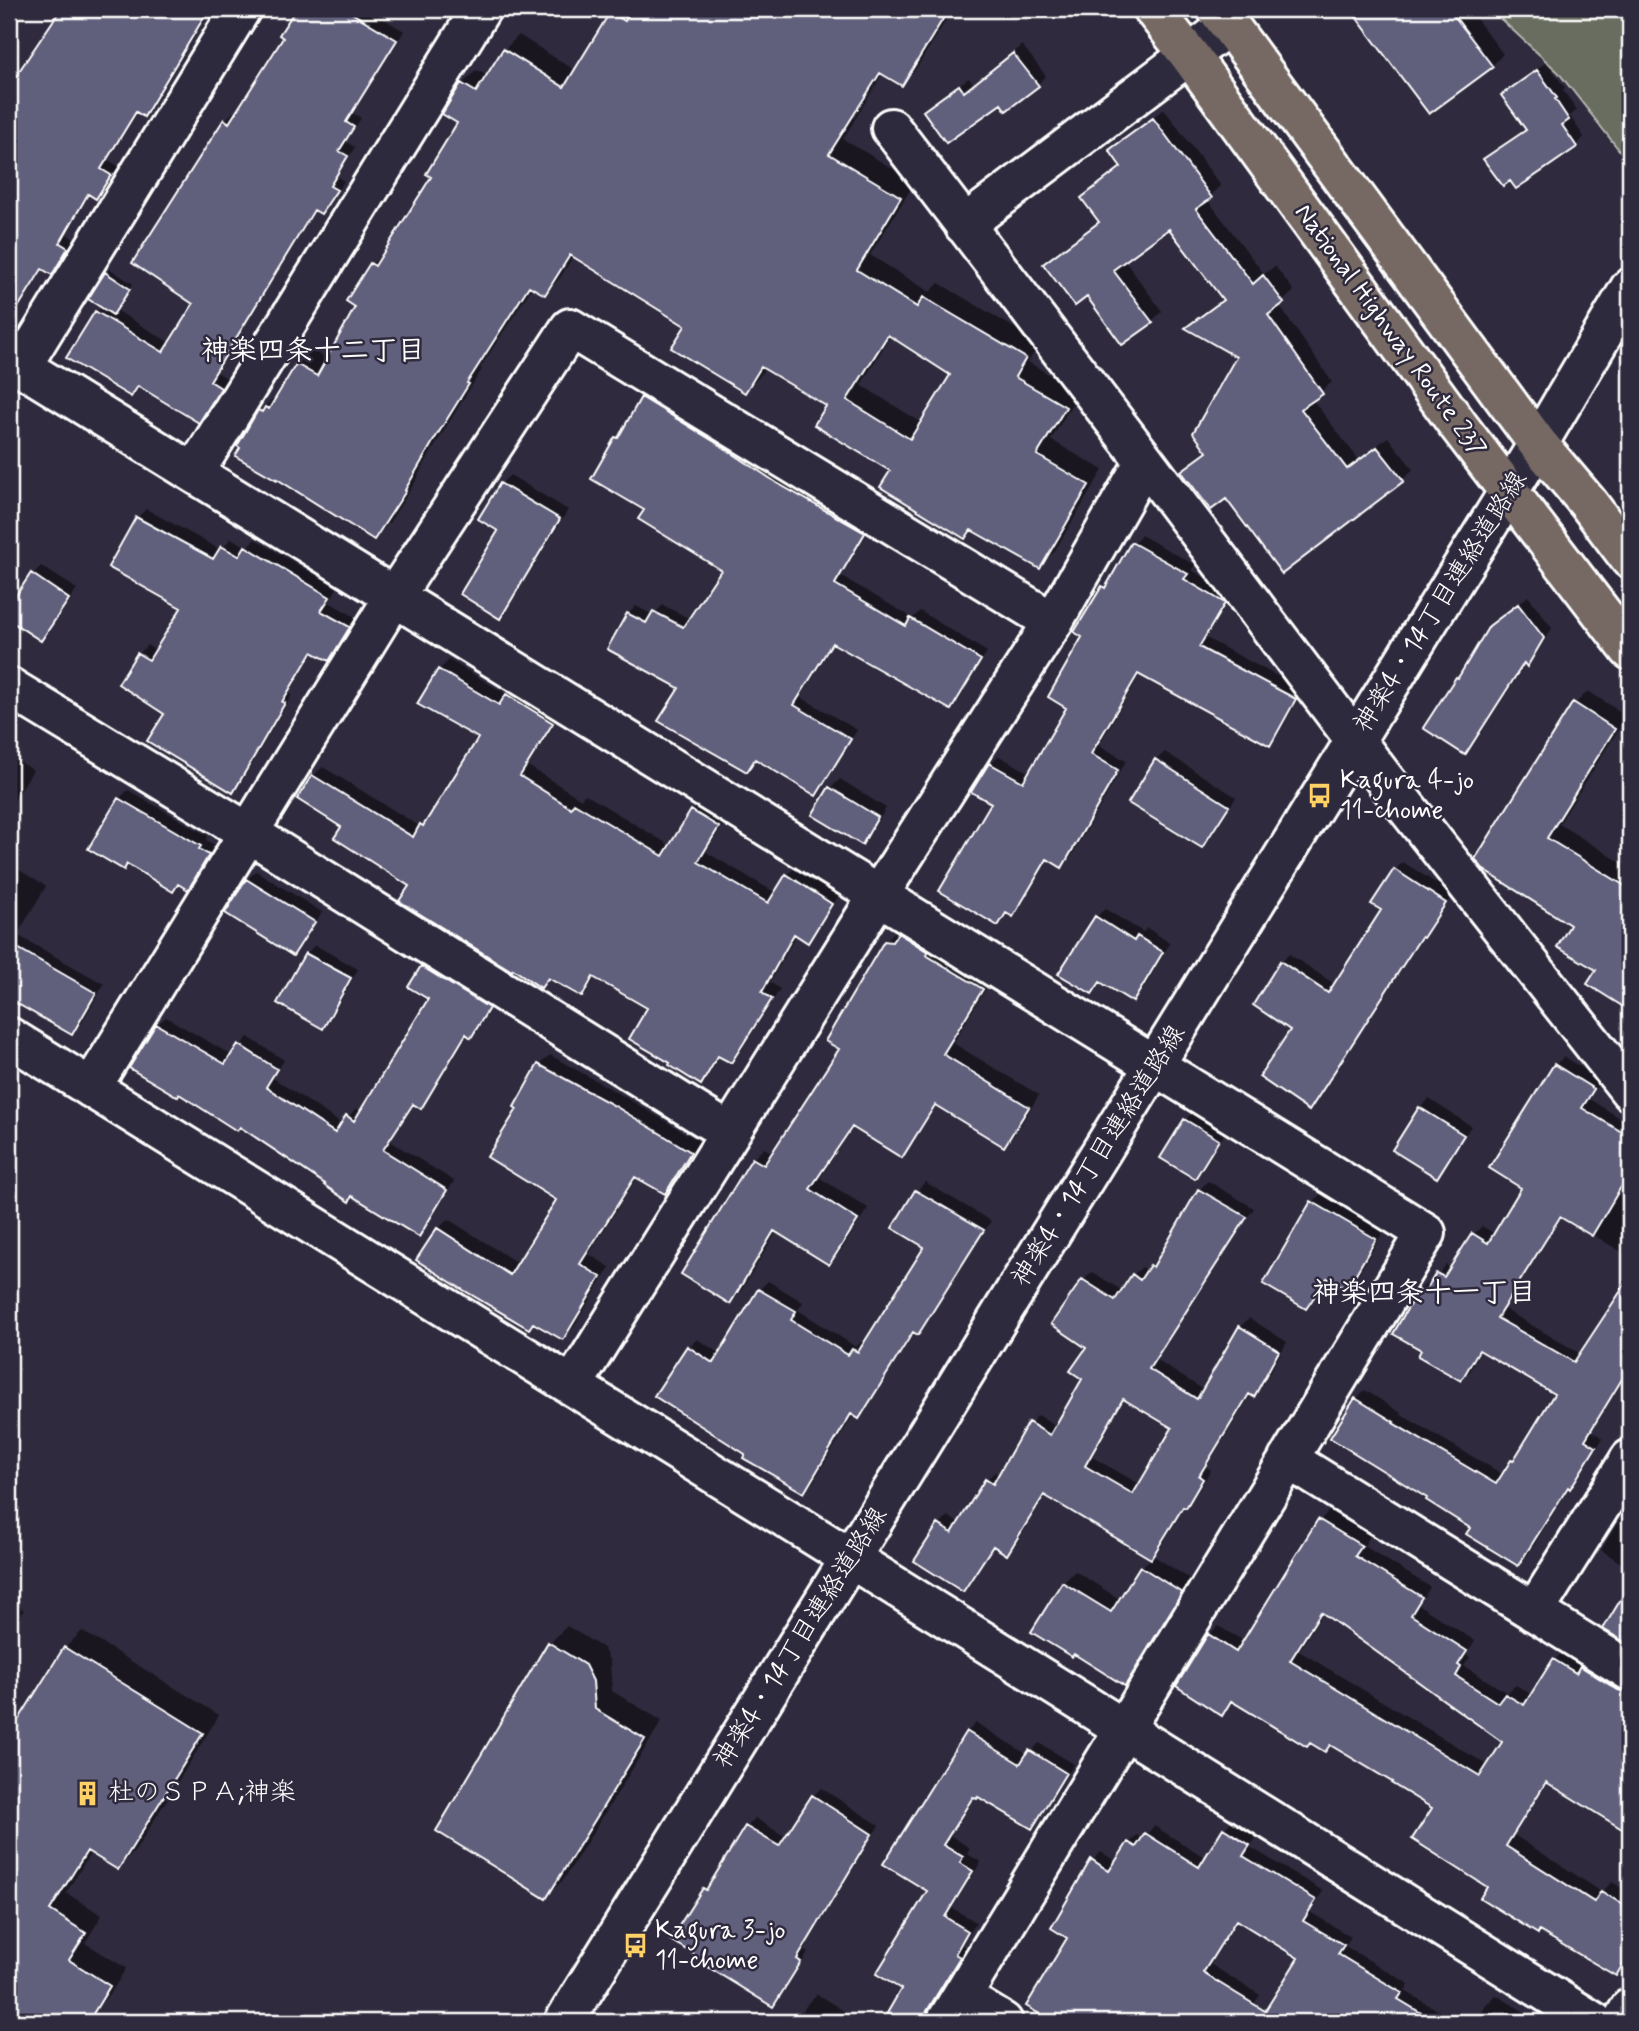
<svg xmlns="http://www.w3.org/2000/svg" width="1639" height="2031" font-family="Mynerve,'Klee One',sans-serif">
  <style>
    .green { fill: #686d5f; stroke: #b4b6af; stroke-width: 2 }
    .shadow { fill: #0007; fill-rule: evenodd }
    .building { fill: #615e7c; stroke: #fff; stroke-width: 2; fill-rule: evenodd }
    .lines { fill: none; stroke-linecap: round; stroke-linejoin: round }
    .minor-casing { stroke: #fff; stroke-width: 44 }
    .highway-casing { stroke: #fff; stroke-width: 44 }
    .minor { stroke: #2f2a3d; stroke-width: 38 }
    .highway { stroke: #766964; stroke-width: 38 }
    .labels { text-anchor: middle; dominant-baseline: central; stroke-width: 5; stroke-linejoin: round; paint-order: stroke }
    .street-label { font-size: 26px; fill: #fff; stroke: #2f2a3d }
    .poi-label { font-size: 26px; fill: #fff; stroke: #2f2a3d; text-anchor: start }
    .neighbourhood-label { font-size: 28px; font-weight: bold; fill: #fff; stroke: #2f2a3d }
  </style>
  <rect width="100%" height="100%" fill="#2f2a3d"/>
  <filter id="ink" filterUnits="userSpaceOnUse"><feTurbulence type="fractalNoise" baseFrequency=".0143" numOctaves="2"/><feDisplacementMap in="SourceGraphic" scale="14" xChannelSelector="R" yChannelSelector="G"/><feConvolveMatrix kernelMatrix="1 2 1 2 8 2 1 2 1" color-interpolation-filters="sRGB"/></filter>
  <g filter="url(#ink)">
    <path class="green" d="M1490 9H1630V162L1627 160 1558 72Z"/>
    <path class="shadow" d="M58 9H211L152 107 144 115 138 112 108 160 118 166 104 188 96 197 90 193 67 234 75 240 59 265 51 273 44 268 23 301 15 310 9 306V89L61 11Z
      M298 9H367L404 31 353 113 361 118 346 142 355 147 337 177 344 181 329 204 321 212 316 209 217 372 228 379 207 413 199 421 140 385 130 395 69 357 97 312 102 306 106 273 110 269 133 284 116 310 170 343 195 303 225 120 233 112 237 114 286 37 282 35Z
      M616 9H953L916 69 901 84 883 73 843 139 915 182 870 255 930 292 939 283 1040 343 1028 362 1079 392 1051 440 1103 470 1054 552 1039 567 973 529 965 537 892 471 828 406 765 368 760 376 745 391 688 325 574 255 560 278 545 293 533 286 480 368 482 369 448 424 418 475 419 476 389 523 374 538 260 411 275 397 276 398 297 365 312 350 328 359 357 306 348 301 372 264 387 249 433 176 460 122 462 84 477 70 488 76 504 50 519 35 576 71ZM891 335 952 374 922 423 861 385Z
      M1331 9H1349L1338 17Z
      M1352 9H1469L1503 54 1492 66 1430 112Z
      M1022 45 1046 76 1038 84 1001 102 926 111 934 102 969 78 973 84Z
      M1547 62 1565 88 1563 90 1577 110 1570 116 1584 137 1576 146 1486 160 1494 151 1527 128 1503 95 1512 86Z
      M1164 109 1221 186 1207 199 1264 274 1275 266 1294 291 1279 305 1332 382 1312 399 1359 460 1388 437 1413 469 1403 480 1226 497 1184 471 1208 451 1238 357 1188 328 1198 317 1224 299 1169 227 1124 260 1162 311 1151 322 1087 294 1045 264 1056 254 1100 220 1083 198 1122 165 1111 150 1122 140Z
      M1630 383V396L1625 389Z
      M651 390 872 525 841 576 913 618 920 611 987 652 959 700 951 708 834 642 801 697 857 730 823 786 815 793 757 758 747 770 682 687 628 614 636 606 653 615 663 605 690 619 723 570 646 509 617 438 624 431 643 398Z
      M510 475 568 510 508 608 499 616 501 531 481 518 501 484Z
      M146 509 221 550 231 538 247 547 255 539 337 588 329 602 357 618 337 651 328 659 314 651 289 693 292 695 241 782 233 790 167 713 120 683 139 654 147 645 156 651 184 607 137 518Z
      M1141 535 1195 565 1192 570 1232 594 1206 638 1303 690 1278 735 1270 744 1140 674 1099 745 1126 761 1071 857 1062 866 1049 858 1021 906 1012 914 1008 912 998 923 990 764 999 756 1030 773 1068 707 1085 636 1103 587 1112 578 1132 544Z
      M41 566 77 589 50 630 41 639 9 618V610L32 575Z
      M1528 596 1552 628 1535 656 1527 664 1526 663 1474 744 1465 753 1457 678 1463 673 1491 627Z
      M449 660 508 695 517 686 561 713 528 766 581 799 585 794 671 846 692 811 702 802 728 817 706 852 776 893 787 875 797 866 840 893 817 931 807 940 797 934 770 982 780 989 740 1052 730 1061 721 1055 710 1073 700 1082 649 1008 596 977 591 985 582 995 550 977 541 986 411 886 343 827 313 776 323 767 421 827 431 816 481 738 420 703 439 670Z
      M1588 691 1627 716 1559 824 1630 868V1009L1590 984 1598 970 1572 925 1485 868 1575 704Z
      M1165 752 1236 797 1210 838 1202 846 1156 760Z
      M9 755 33 770 9 809Z
      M840 779 886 808 870 834 861 843 814 815 831 788Z
      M128 790 208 836 206 840 216 846 196 879 187 888 180 883 173 889 129 863 124 868 119 799Z
      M1403 862 1453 894 1431 928 1424 934 1317 1100 1309 1108 1281 962 1289 954 1336 985 1383 910 1395 870Z
      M9 864 46 886 17 935 104 984 81 1024 72 1033 9 997Z
      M256 871 322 912 302 945 293 954 227 912 247 880Z
      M1105 909 1143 932 1147 928 1170 943 1142 991 1133 1000 1102 981 1092 992 1096 917Z
      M896 930 902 931 993 977 953 1043 1039 1095 1015 1134 1004 1145 937 1104 912 1144 901 1155 854 1126 820 1178 868 1208 840 1252 829 1263 777 1231 741 1291 730 1302 753 1159 764 1148 773 1153 841 1048 885 942Z
      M315 945 358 969 331 1018 322 1026 306 954Z
      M431 959 496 999 479 1027 471 1036 468 1034 429 1098 421 1107 415 1103 390 1141 454 1181 427 1226 418 1235 353 1195 349 1199 157 1025 166 1017 233 1056 248 1037 284 1060 273 1078 342 1124 356 1108 362 1112 430 999 422 967Z
      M550 1055 625 1097 699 1141 675 1182 664 1192 638 1176 589 1254 610 1267 573 1328 562 1338 438 1229 448 1219 519 1264 559 1200 520 1108 539 1065Z
      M1564 1057 1601 1080 1589 1099 1630 1124V1257L1562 1216 1504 1309 1581 1354 1630 1280V1369L1592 1431 1603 1438 1578 1478 1569 1488 1527 1556 1518 1564 1472 1527 1430 1498 1332 1438 1356 1399 1365 1390 1401 1413 1400 1414 1504 1475 1519 1454 1556 1394 1481 1350 1470 1371 1461 1379 1424 1349 1395 1333 1419 1291 1428 1282 1431 1284 1446 1265 1452 1269 1474 1234 1482 1226 1495 1234 1524 1187 1555 1065Z
      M1429 1099 1471 1126 1445 1167 1437 1176 1420 1108Z
      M1194 1111 1226 1131 1204 1168 1195 1177 1185 1120Z
      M1208 1181 1254 1208 1156 1360 1204 1390 1240 1327 1249 1318 1287 1342 1262 1386 1254 1395 1252 1393 1206 1467 1211 1470 1194 1497 1185 1506 1160 1548 1152 1555 1192 1580 1137 1672 1125 1684 1075 1652 1063 1583 1075 1571 1121 1600 1141 1568 1152 1557 1046 1494 1016 1544 1007 1553 995 1545 971 1581 962 1590 940 1525 948 1516 960 1524 986 1480 995 1472 1000 1475 1030 1424 1038 1415 1057 1426 1084 1379 1088 1348 1084 1280 1092 1272 1123 1291 1133 1275 1142 1267 1147 1270 1160 1257 1199 1190ZM1125 1398 1174 1428 1141 1485 1092 1457Z
      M925 1182 991 1221 926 1324 918 1332 915 1331 867 1408 859 1417 854 1414 813 1482 804 1491 747 1454 688 1348 697 1339 721 1354 759 1290 768 1281 803 1302 798 1310 856 1347 862 1341 866 1343 926 1246 894 1227 917 1191Z
      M1321 1194 1384 1230 1356 1278 1347 1287 1329 1277 1315 1298 1306 1307 1313 1203Z
      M1630 1503V1569L1601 1550Z
      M1329 1511 1370 1536 1364 1546 1430 1587 1419 1605 1475 1641 1466 1655 1470 1657 1464 1666 1507 1693 1516 1685 1532 1695 1555 1660 1564 1650 1630 1681V1837L1619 1829 1621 1826 1548 1781 1514 1835 1602 1892 1612 1882 1630 1893V1956L1615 1974 1489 1887 1434 1808 1331 1744 1233 1701 1222 1713 1209 1635 1218 1626 1244 1641 1320 1520ZM1323 1612 1505 1742 1489 1766 1299 1651Z
      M9 1600 24 1610 9 1634Z
      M567 1626 603 1648 610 1662 612 1691 662 1721 564 1879 546 1897 549 1644Z
      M82 1631 219 1715 135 1851 118 1868 91 1852 66 1893 102 1915 85 1943 126 1968 111 1993 93 2011 84 2005 72 2022H14L16 2016 9 2011V1738L65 1648Z
      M976 1723 1028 1755 1039 1743 1074 1764 1040 1818 1032 1827 978 1795 975 1796 951 1836 970 1848 967 1854 981 1862 952 1908 976 1922 962 1945 967 1948 935 2000 929 2017 924 2022H916L892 2008 904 1989 967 1732Z
      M821 1788 879 1825 804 1950 808 1953 781 1996 773 2004 704 1889 713 1882 747 1827 755 1818 786 1837 813 1796Z
      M1232 1821 1257 1836 1250 1847 1323 1891 1310 1912 1351 1937 1345 1946 1409 1984 1405 1991 1451 2018 1449 2022H1307L1273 2002 1301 1957 1238 1919 1210 1964 1260 1995 1242 2022H1108L1078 2004 1064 2022H1056L1028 2005 1069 1937 1093 1860 1101 1852 1117 1862 1129 1843 1137 1835 1143 1839 1154 1826 1206 1858 1224 1829Z
      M817 1994 861 2022H796L808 2003Z
      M1496 1995 1541 2022H1476L1487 2004Z"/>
    <path class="building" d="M61 9H209L144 117 136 112 101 169 111 175 96 199 88 194 60 243 68 248 52 275 42 269 9 322V86Z
      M296 9H345L397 40 346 122 354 127 339 151 348 156 330 186 337 190 321 214 314 210 210 381 221 388 199 423 138 386 131 397 66 358 95 311 163 352 193 304 132 263 224 119 229 123 283 38 279 35Z
      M632 9H949L902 86 880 73 829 154 901 197 857 270 917 307 923 297 1026 358 1015 377 1066 407 1037 455 1089 485 1040 569 971 530 965 539 880 487 890 471 814 425 826 406 761 367 745 393 671 348 685 326 570 255 545 295 529 286 467 383 469 384 434 440 405 490 406 491 374 540 277 479V480L235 456 240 448 237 446 258 410 262 412 265 407 269 409 296 364 317 376 355 307 346 301 370 263 375 266 431 177 426 174 457 123 442 114 461 83 476 92 503 49 564 87 610 12 625 21ZM888 335 950 375 910 439 847 400Z
      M1350 9H1449L1493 67 1429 114Z
      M1013 53 1039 86 1006 111 1001 104 946 143 923 111 959 85 964 92Z
      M1537 70 1557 98 1555 99 1569 120 1562 125 1577 147 1516 189 1510 181 1503 186 1483 159 1526 130 1501 95Z
      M1153 118 1212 198 1196 209 1253 284 1263 275 1284 303 1268 315 1323 394 1301 409 1347 469 1377 447 1404 481 1282 574 1226 499 1211 510 1181 471 1207 452 1193 433 1236 357 1185 328 1223 300 1169 229 1113 270 1153 323 1122 345 1087 297 1075 306 1043 264 1099 222 1081 198 1121 167 1109 150Z
      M105 272 130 289 113 315 88 299Z
      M641 397 723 447 777 483 865 533 835 584 906 626 910 618 981 660 951 710 832 643 794 705 851 739 816 796 755 759 747 772 658 721 679 688 607 649 627 613 646 623 653 611 683 627 721 570 638 519 644 510 591 479 615 437 618 438Z
      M500 483 560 519 500 619 460 594 498 531 478 519Z
      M136 517 213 559 221 546 239 556 245 546 330 597 321 611 350 627 329 661 312 652 282 702 285 703 233 793 147 741 164 714 118 684 137 653 149 660 181 608 108 567Z
      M1131 542 1188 574 1184 579 1225 603 1199 647 1296 699 1270 746 1138 674 1091 754 1118 770 1062 868 1047 859 1013 917 1006 913 998 926 939 891 991 803 971 792 989 763 1023 782 1066 708 1048 697 1082 637 1074 632 1102 586 1105 588Z
      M31 573 69 599 41 641 9 620V606Z
      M1518 604 1544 638 1527 667 1524 663 1465 755 1423 728 1456 677 1458 678 1489 626Z
      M438 669 499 705 506 694 553 723 520 776 571 808 574 803 663 856 691 810 719 827 698 862 768 903 786 874 832 904 808 943 794 934 762 992 772 999 731 1063 718 1056 701 1085 669 1065 670 1063 629 1039 647 1008 593 977 582 997 548 978 541 988 513 969 512 971 399 901 409 886 334 838 341 827 297 799 312 775 413 837 420 824 423 826 478 738 417 704Z
      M1573 702 1615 729 1547 838 1630 889V1011L1587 984 1596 970 1557 947 1570 925 1484 870 1475 859Z
      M1155 759 1229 806 1202 848 1128 803Z
      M829 787 878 817 862 845 812 815Z
      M118 798 201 846 199 849 209 855 188 890 178 884 173 892 127 864 124 870 88 849Z
      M1394 869 1446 903 1423 938 1421 937 1309 1111 1259 1077 1290 1030 1253 1005 1280 961 1328 993 1381 910 1371 904Z
      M246 879 315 922 293 956 225 913Z
      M1095 916 1134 941 1137 936 1163 952 1133 1002 1100 982 1092 994 1058 974Z
      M898 933 928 952 926 955 983 989 943 1054 1029 1107 1004 1147 935 1105 902 1158 852 1127 810 1189 858 1220 829 1265 774 1231 730 1304 681 1274 752 1158 764 1165 839 1049 825 1041 884 941 892 942Z
      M9 943 96 993 72 1035 9 999Z
      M305 953 351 978 323 1029 277 1003Z
      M421 966 489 1008 471 1038 466 1034 421 1109 413 1104 383 1150 447 1190 419 1237 352 1196 349 1202 324 1185 325 1184 240 1127 237 1131 179 1094 178 1097 129 1068 156 1024 225 1064 238 1044 277 1069 266 1087 335 1133 346 1115 354 1121 428 999 408 987Z
      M538 1064 615 1106 691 1152 665 1194 635 1177 580 1264 601 1277 563 1340 533 1323 529 1329 460 1288 416 1260 437 1228 510 1275 556 1200 487 1157 517 1109 514 1107Z
      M1554 1064 1594 1089 1582 1108 1630 1137V1172L1592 1236 1560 1217 1497 1318 1574 1362 1630 1277V1366L1585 1440 1596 1447 1570 1489 1568 1487 1518 1566 1466 1534 1470 1528 1426 1500 1427 1498 1330 1438 1355 1398 1394 1422 1393 1423 1496 1484 1511 1460 1513 1461 1554 1394 1479 1350 1461 1381 1418 1356 1421 1350 1393 1334 1418 1290 1424 1293 1436 1273 1444 1277 1472 1233 1488 1243 1521 1188 1489 1168Z
      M1419 1107 1464 1135 1437 1178 1392 1150Z
      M1184 1119 1219 1140 1195 1179 1160 1158Z
      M1198 1189 1247 1217 1149 1369 1197 1399 1239 1326 1279 1351 1254 1397 1249 1394 1199 1476 1203 1479 1186 1508 1183 1507 1151 1559 1044 1495 1007 1555 993 1546 963 1592 914 1561 938 1524 952 1533 985 1479 993 1484 1028 1422 1050 1435 1082 1379 1070 1371 1086 1348 1051 1324 1082 1279 1115 1300 1132 1274 1140 1280 1150 1265 1153 1267ZM1123 1399 1172 1428 1133 1494 1085 1466Z
      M915 1190 984 1230 918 1335 913 1332 859 1419 851 1414 804 1493 743 1458 745 1454 654 1396 687 1346 713 1363 758 1289 796 1311 791 1320 848 1355 852 1349 858 1352 924 1247 892 1228Z
      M1311 1201 1376 1239 1347 1289 1327 1278 1306 1309 1263 1284Z
      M1318 1519 1362 1546 1355 1556 1422 1597 1411 1615 1467 1651 1458 1665 1461 1667 1456 1676 1498 1703 1505 1694 1524 1705 1553 1659 1576 1673 1580 1666 1618 1690 1630 1693V1834L1546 1782 1506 1846 1594 1902 1601 1891 1630 1909V1952L1616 1976 1539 1931 1538 1934 1480 1898 1487 1887 1412 1839 1432 1808 1391 1783 1392 1782 1330 1745 1325 1752 1310 1743 1307 1747 1231 1701 1222 1716 1176 1686 1208 1634 1236 1652ZM1321 1612 1502 1742 1480 1776 1290 1661Z
      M1140 1566 1182 1593 1125 1686 1074 1654 1072 1657 1031 1632 1062 1582 1111 1612Z
      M1630 1584V1645L1603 1629Z
      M548 1642 585 1665 593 1681 595 1709 645 1739 546 1899 436 1831Z
      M64 1647 203 1733 118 1870 87 1851 50 1910 86 1933 69 1960 110 1986 88 2022H9V1735Z
      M966 1731 1020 1764 1029 1750 1066 1773 1032 1829 978 1797 977 1799 973 1797 943 1845 963 1857 960 1863 973 1871 945 1917 968 1931 955 1954 960 1957 927 2011 924 2022H882L901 1989 876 1974 927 1891 883 1864Z
      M812 1795 872 1834 797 1959 801 1962 773 2007 695 1959 697 1956 670 1940 703 1888 706 1890 745 1826 779 1846Z
      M1223 1828 1250 1845 1243 1856 1316 1900 1303 1921 1344 1945 1338 1954 1402 1993 1398 1999 1436 2022H1053L1026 2006 1067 1938 1051 1928 1091 1859 1109 1871 1128 1842 1136 1847 1145 1833 1199 1867ZM1236 1920 1298 1958 1265 2011 1203 1973Z"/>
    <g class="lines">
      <defs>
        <path id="minor" d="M891 128 1145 461 1382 776 1630 1091
          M964 225 1229 25
          M9 359 1426 1233 946 2022
          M21 367 241 9
          M194 473 481 9
          M9 687 249 833 730 1133
          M9 1037 813 1535 1594 2022
          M91 1088 394 597 570 328 1053 622
          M572 1386 878 896 1053 622 1145 461
          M1288 1459 1630 1671
          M1534 1612 1630 1459
          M962 1997 1003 2022
          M564 2022 1538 444 1630 288
          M1622 2022 1630 2008"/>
        <path id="highway" d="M1153 9 1190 56 1458 425 1630 650
          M1217 9 1538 444 1588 503 1630 559"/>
      </defs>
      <use href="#minor" class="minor-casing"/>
      <use href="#highway" class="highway-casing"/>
      <use href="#minor" class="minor"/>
      <use href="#highway" class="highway"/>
    </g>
  </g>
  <defs>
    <symbol id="bus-bare" viewBox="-9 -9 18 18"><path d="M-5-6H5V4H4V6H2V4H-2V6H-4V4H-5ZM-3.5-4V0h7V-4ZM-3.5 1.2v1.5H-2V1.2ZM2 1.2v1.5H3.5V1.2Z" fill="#ffd166" stroke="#2f2a3d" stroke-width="2.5" paint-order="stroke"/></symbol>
    <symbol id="building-bare" viewBox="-9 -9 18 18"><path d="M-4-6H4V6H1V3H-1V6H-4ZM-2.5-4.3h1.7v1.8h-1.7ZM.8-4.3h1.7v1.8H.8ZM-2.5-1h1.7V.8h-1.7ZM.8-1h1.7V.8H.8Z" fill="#ffd166" stroke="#2f2a3d" stroke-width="2.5" paint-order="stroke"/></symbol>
  </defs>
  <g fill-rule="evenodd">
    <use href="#bus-bare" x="1302" y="778" width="35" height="35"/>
    <use href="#building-bare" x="70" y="1776" width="35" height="35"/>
    <use href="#bus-bare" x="618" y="1928" width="35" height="35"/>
  </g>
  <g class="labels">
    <g class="street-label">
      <text transform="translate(1390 331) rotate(54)">National Highway Route 237</text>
      <text transform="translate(1441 602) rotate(-58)">神楽4・14丁目連絡道路線</text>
      <text transform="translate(1099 1156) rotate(-58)">神楽4・14丁目連絡道路線</text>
      <text transform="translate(801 1638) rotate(-58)">神楽4・14丁目連絡道路線</text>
    </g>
    <g class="poi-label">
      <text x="1340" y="781">Kagura 4-jo<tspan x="1340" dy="30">11-chome</tspan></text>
      <text x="108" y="1793">杜のＳＰＡ;神楽</text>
      <text x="655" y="1931">Kagura 3-jo<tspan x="655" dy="30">11-chome</tspan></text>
    </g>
    <g class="neighbourhood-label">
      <text x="313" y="351">神楽四条十二丁目</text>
      <text x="1424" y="1293">神楽四条十一丁目</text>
    </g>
  </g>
  <rect width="1639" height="2031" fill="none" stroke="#2f2a3d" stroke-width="35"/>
  <rect x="18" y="18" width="1604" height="1996" fill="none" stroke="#fff" stroke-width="2.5" filter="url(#ink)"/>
</svg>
